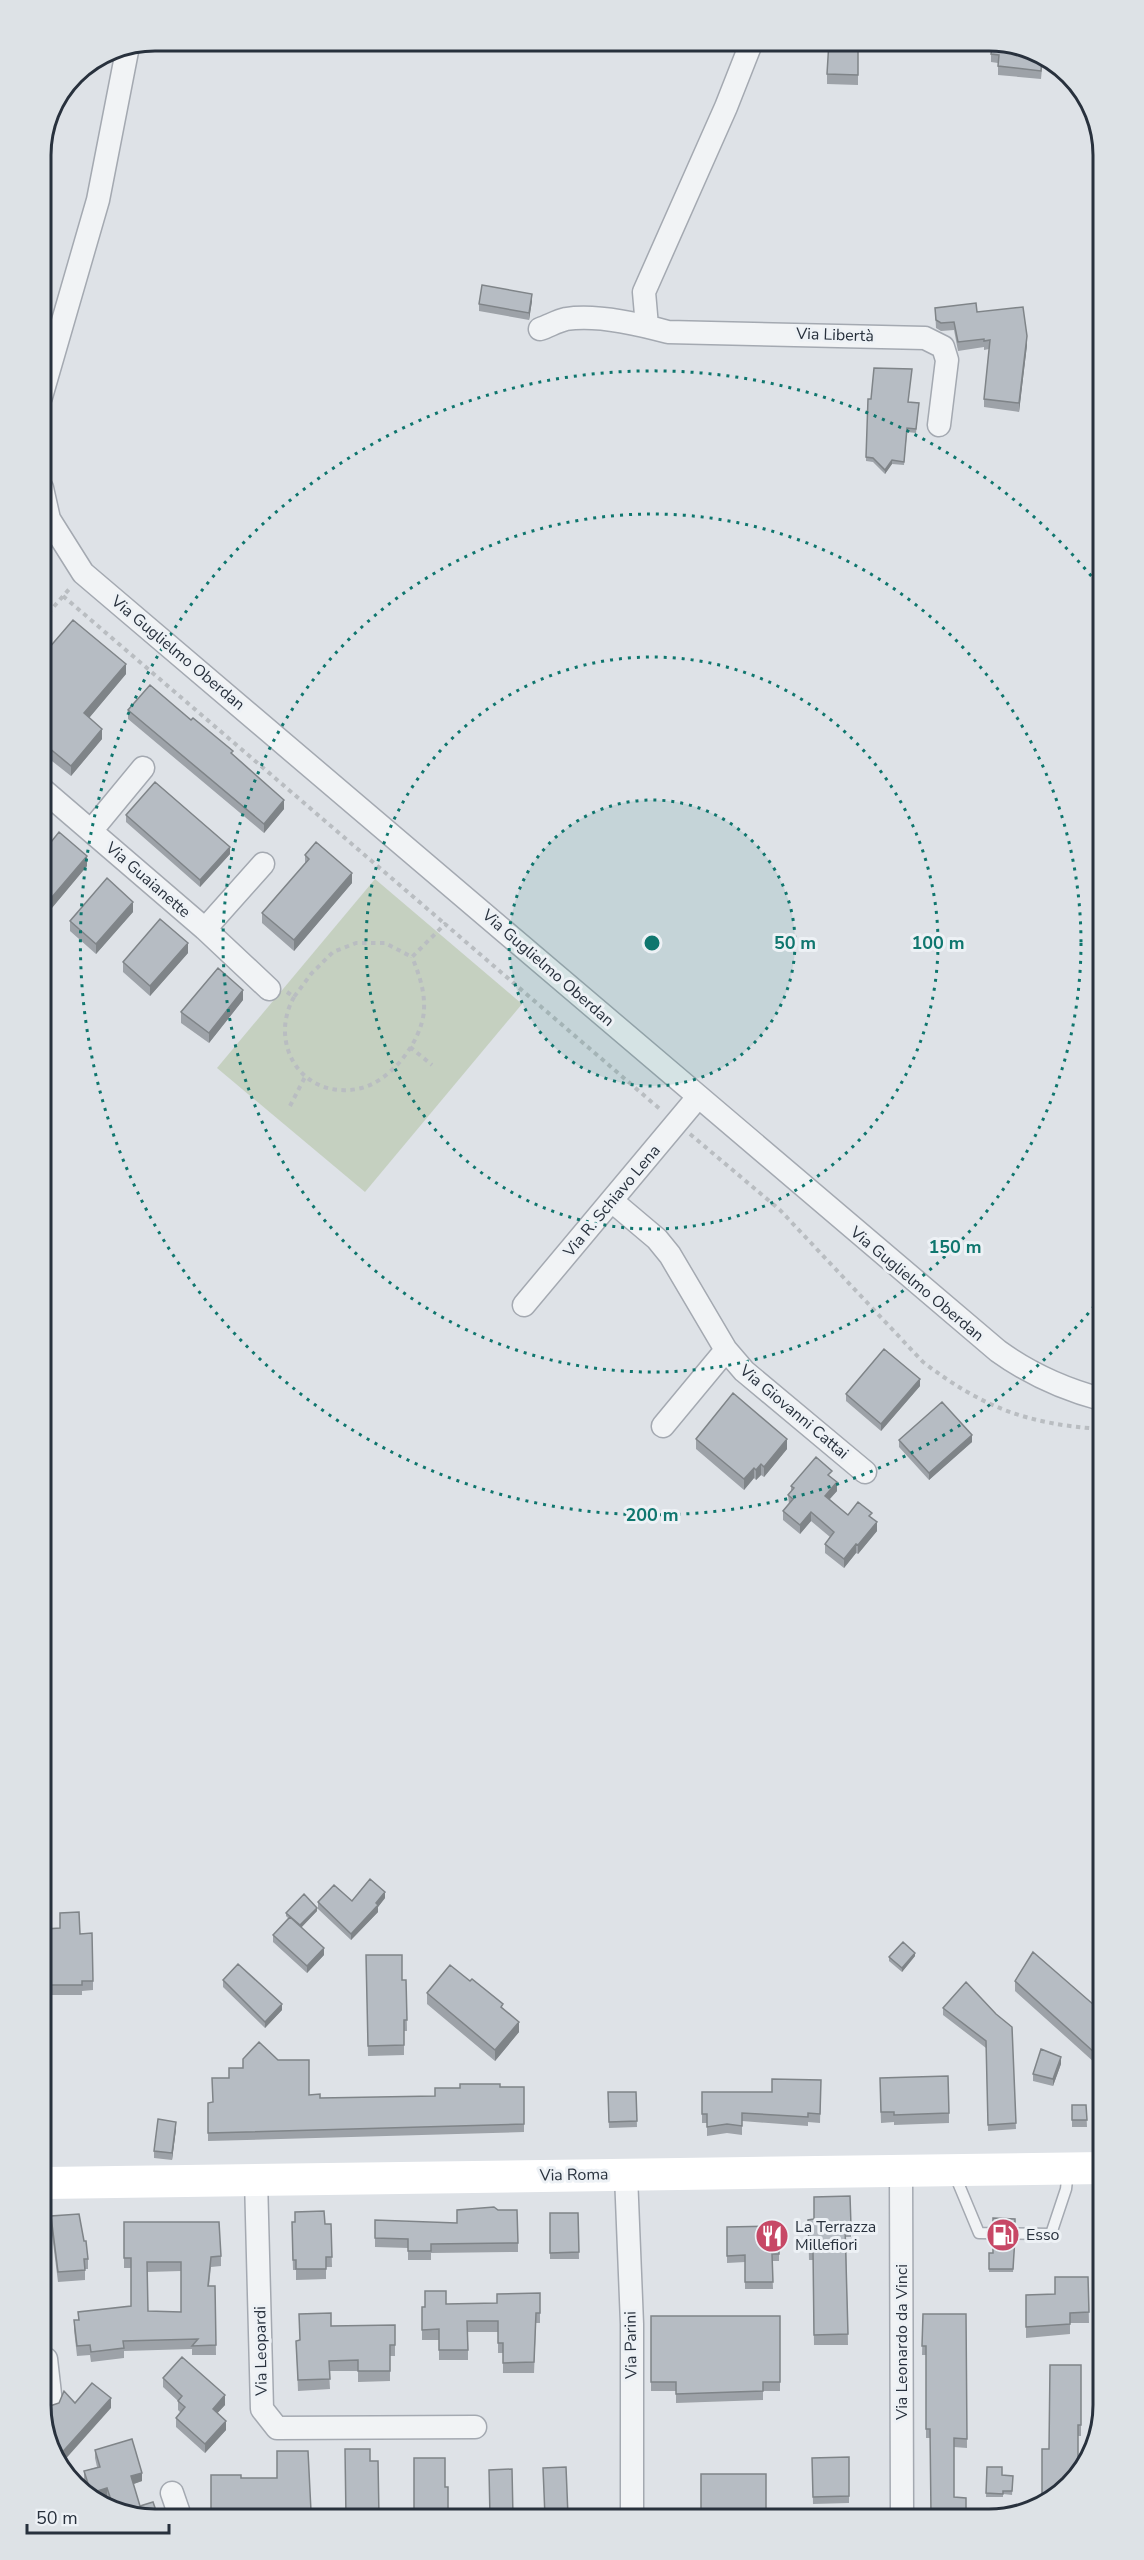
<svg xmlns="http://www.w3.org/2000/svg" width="1144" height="2560" font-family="'Nunito Sans',sans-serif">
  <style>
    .green { fill: #c5d0c0 }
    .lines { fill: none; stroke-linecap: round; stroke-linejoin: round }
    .service-casing { stroke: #a4a9b1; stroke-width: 13 }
    .minor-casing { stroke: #a4a9b1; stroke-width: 25 }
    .path { stroke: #b9bdc1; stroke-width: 4; stroke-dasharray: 4.5 4.5; stroke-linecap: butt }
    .service { stroke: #f1f3f5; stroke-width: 10 }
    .minor { stroke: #f1f3f5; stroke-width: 22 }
    .secondary { stroke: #fff; stroke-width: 32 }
    .wall { fill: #9da2a8; fill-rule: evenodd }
    .shaded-wall { fill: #7f8488 }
    .building { fill: #b6bcc3; stroke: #7f8488; stroke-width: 1.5; fill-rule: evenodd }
    .ring { fill: none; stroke: #0f766e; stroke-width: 3; stroke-dasharray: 3 6 }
    .labels { text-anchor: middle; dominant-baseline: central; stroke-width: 6; stroke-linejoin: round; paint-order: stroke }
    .street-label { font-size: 16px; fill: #28313d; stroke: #edf1f5 }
    .poi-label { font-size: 16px; fill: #28313d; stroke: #edf1f5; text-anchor: start }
    .rim { fill: none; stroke: #28313d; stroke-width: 3 }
    .centre { fill: #0f766e; stroke: #edf1f5; stroke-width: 3 }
    .ring-label { font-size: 18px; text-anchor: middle; font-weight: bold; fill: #0f766e; stroke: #edf1f5; stroke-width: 6; stroke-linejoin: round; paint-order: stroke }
  </style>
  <rect width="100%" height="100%" fill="#dee2e7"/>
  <path class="green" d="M375 879 522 1004 365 1192 217 1068Z"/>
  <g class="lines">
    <defs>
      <path id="service" d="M954 2173 979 2233 1051 2234 1066 2189 1068 2171"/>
      <path id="minor" d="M647 326 644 292 726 107 752 41
        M540 329C549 326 557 321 566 319 596 314 639 324 668 332L925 338 943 347 947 360 939 425
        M41 397 98 200 128 46
        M42 488 49 519 83 573 998 1351C1030 1374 1063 1389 1101 1399
        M42 789 205 929 269 989
        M91 831 143 768
        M205 929 263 864
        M612 1201 657 1239 670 1255 726 1350 744 1371 865 1472
        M524 1305 698 1097
        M663 1426 726 1350
        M901 2170 902 2514
        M626 2175 632 2324V2516
        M256 2179 262 2409 277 2428 475 2427
        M46 2359 51 2403
        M172 2493 181 2519"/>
    </defs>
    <use href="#service" class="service-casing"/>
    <use href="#minor" class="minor-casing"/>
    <path class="path" d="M63 596 445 924
      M42 620 71 587
      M287 992 294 997 311 974 333 952 356 943H385L412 957 445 924 661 1110
      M294 997C268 1043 301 1099 357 1089 389 1084 422 1042 424 1010 425 991 419 974 412 957
      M410 1047 432 1065
      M290 1106 305 1077
      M690 1134 780 1210 923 1362C982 1407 1026 1424 1101 1429"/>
    <use href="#service" class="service"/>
    <use href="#minor" class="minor"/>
    <path class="secondary" d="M46 2183 1103 2168"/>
  </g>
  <path class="wall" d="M858 41V85L827 84V74Z
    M991 54 1043 58 1041 79 998 75V63L991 62Z
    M532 301 529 320 479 311V304Z
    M935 308 977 312 1027 345 1019 412 984 407V399L989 349 984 350V347L958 351 954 330 941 331 936 328Z
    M908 402 919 403 916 433 907 432 904 465 892 464 885 474 873 462 866 461V457Z
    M42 656 126 674 89 718 102 739 71 776 43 754Z
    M128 710 191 720 233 755 284 809 264 833 128 719Z
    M126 815 230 854 200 887 126 822Z
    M43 852 87 866 46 915 43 912Z
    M305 855 352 883 294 951 262 923V913L305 864Z
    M133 912 96 954 70 931V921Z
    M188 953 150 996 123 972V962Z
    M243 1000 209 1043 181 1023V1012Z
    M920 1386 881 1431 846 1401V1394Z
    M696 1439 787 1449 764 1477 761 1475 756 1480 754 1478 744 1490 696 1449Z
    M899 1440 972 1442 929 1480 899 1447Z
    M832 1479 837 1491 830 1499 848 1515 872 1517 877 1531 858 1554 856 1553 844 1568 825 1553V1544L830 1537 811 1521 800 1534 783 1520V1511L789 1504 788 1495 791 1491V1486Z
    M385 1898 378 1907V1912L351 1940 318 1909V1902L352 1901Z
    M317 1911 301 1927 324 1955 307 1973 273 1942V1935L288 1918 286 1916V1913Z
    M45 1929 80 1934 93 1981V1990L82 1991V1995H49V1966H45Z
    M366 1955 402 1980H406L407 2031H404V2055L368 2056Z
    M915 1956 902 1972 889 1961V1957Z
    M223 1980 282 2010 265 2028 223 1987Z
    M1015 1981 1102 2012 1095 2063 1015 1991Z
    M427 1993 503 2008 519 2032 495 2061 427 2004Z
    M943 2008 996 2014 1012 2027 1016 2129 988 2131 986 2048 943 2015Z
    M1061 2064 1053 2086 1033 2081V2074Z
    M821 2080 820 2123 808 2122V2126L742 2121V2135L727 2133 707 2136V2123H702V2092H772Z
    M500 2087H524V2132L208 2141V2103L309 2095 320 2098 435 2096Z
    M880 2089 949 2113V2123L894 2125V2122L881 2123Z
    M608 2092H636L637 2127 609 2128Z
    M1072 2105H1086L1087 2127H1072Z
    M176 2129 172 2160 154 2158V2151Z
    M850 2196 851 2237H846L848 2345H814L813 2260H809L808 2220 814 2219Z
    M295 2212 325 2224H331L332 2267H326V2279L296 2280V2270H293L292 2232 295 2222Z
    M550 2213H578L579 2259H550Z
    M51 2216 84 2241 88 2259V2269H85V2280L58 2282 51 2227Z
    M993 2218 1015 2219V2226H993Z
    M375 2220 518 2243V2252L431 2253V2260H408V2248L375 2247Z
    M124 2222 221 2256V2266L211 2267 209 2286H215L216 2355H192V2349L124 2351V2358L91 2362 90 2355 77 2356 74 2330V2320H78V2312L131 2306V2268H124ZM181 2271V2312L148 2311 147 2272Z
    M779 2226V2261H772L773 2289H745V2262L727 2263V2227Z
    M1015 2237 1013 2272H989V2253H993Z
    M1088 2277 1089 2323H1070V2334L1026 2338V2295L1055 2294Z
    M540 2293V2323H536L534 2373H503V2353H498V2332H468V2360H439V2340H422V2307L446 2304 497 2303Z
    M923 2314H966L967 2448 954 2447 930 2438H926V2355H922Z
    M651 2316H780V2391H763V2400L676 2403V2391H651Z
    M395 2325V2356H390V2381L358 2382V2371H329L330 2389 298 2391 296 2341H300L331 2326Z
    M1081 2365V2436H1078V2476L1042 2502V2449H1049Z
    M163 2378 225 2405 217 2413 226 2430 205 2453 176 2427V2418L181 2413 178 2410V2401L163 2387Z
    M95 2450 142 2481 133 2484 140 2506 147 2519 110 2505 107 2496 96 2500 90 2497 84 2480V2471L97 2467 95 2458Z
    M308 2451 311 2518 211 2519 241 2478H277Z
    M849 2457V2503L813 2504 812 2458Z
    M987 2467 1002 2475 1013 2476 1012 2495 1003 2494V2497H986Z
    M701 2474H766V2515H701Z"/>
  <path class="shaded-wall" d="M532 294V301L529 320V313Z
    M1027 336V345L1019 412V403Z
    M892 460V464L885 474V470Z
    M126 664V674L84 724V713Z
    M102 729V739L71 776V766Z
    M284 800V809L264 833V824Z
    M230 847V854L200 887V880Z
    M87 856V866L46 915V904Z
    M352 873V883L294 951V940Z
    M133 902V912L96 954V944Z
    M188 943V953L150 996V986Z
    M243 990V1000L209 1043V1033Z
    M920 1379V1386L881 1431V1424Z
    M972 1435V1442L929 1480V1473Z
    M787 1439V1449L764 1477V1467Z
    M761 1464V1475L756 1480V1470Z
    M754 1468V1478L744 1490V1479Z
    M837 1482V1491L825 1504V1496Z
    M811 1512V1521L800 1534V1525Z
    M877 1522V1531L858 1554V1545Z
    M856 1544V1553L844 1568V1559Z
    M385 1892V1898L378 1907V1912L351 1940V1934Z
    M317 1908V1911L300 1929V1925Z
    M324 1948V1955L307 1973V1966Z
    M915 1953V1956L902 1972V1968Z
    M282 2004V2010L265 2028V2022Z
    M519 2022V2032L495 2061V2050Z
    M1103 2043V2053L1095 2063V2053Z
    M1061 2057V2064L1053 2086V2079Z
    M176 2122V2129L172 2160V2153Z
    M225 2395V2405L213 2418V2409Z
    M111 2398V2408L62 2463 58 2457Z
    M226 2421V2430L205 2453V2444Z
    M142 2473V2481L131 2485V2476Z
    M107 2488V2496L96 2500 91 2498V2493Z"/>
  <path class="building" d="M829 41H858V75L827 74Z
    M993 41H997L1042 58 1041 71 998 66 999 55 991 54Z
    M482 285 532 294 529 313 479 304Z
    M976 303 977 312 1023 307 1027 336 1019 403 984 399 990 340 984 341V339L958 342 954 322 941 323 936 320 935 308Z
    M874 368 912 369 908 402 919 403 916 429 907 428 904 462 892 460 885 470 873 458 866 457 868 399H871Z
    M73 620 126 664 84 713 102 729 71 766 43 743 45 741 42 738V656Z
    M150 685 191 720 193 718 233 751 231 753 284 800 264 824 128 710Z
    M155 782 230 847 200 880 126 815Z
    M59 832 87 856 46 904 43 902V852Z
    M316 842 352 873 294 940 262 913 309 859 305 855Z
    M107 878 133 902 96 944 70 921Z
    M160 919 188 943 150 986 123 962Z
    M218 968 243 990 209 1033 181 1012Z
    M884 1349 920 1379 881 1424 846 1394Z
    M733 1393 787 1439 764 1467 761 1464 756 1470 754 1468 744 1479 696 1439Z
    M942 1402 972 1435 929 1473 899 1440Z
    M816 1457 832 1471 828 1475 837 1482 825 1496 848 1515 858 1502 872 1513 869 1516 877 1522 858 1545 856 1544 844 1559 825 1544 834 1532 811 1512 800 1525 783 1511 793 1499 788 1495 794 1488 791 1486Z
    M370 1879 385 1892 376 1903 378 1905 351 1934 318 1902 334 1885 352 1901Z
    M304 1894 317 1908 300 1925 286 1913Z
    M79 1912 80 1934 92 1933 93 1981H82V1985H49V1956H45V1929L60 1928V1913Z
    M290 1917 324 1948 307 1966 273 1935Z
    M903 1942 915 1953 902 1968 889 1957Z
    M1033 1952 1102 2012 1103 2043 1095 2053 1015 1981Z
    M366 1955H402V1980H406L407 2020H404V2045L368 2046Z
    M238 1964 282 2004 265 2022 223 1980Z
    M450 1965 470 1981 472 1979 503 2004 501 2007 519 2022 495 2050 427 1993Z
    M966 1982 996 2014 1012 2027 1016 2123 988 2125 986 2041 943 2008Z
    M259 2042 278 2060H309V2095L320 2094V2098L435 2096V2088H460V2084H500V2087H524V2124L208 2133V2103L213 2102 212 2078H229V2068H243V2059Z
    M1041 2049 1061 2057 1053 2079 1033 2074Z
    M948 2076 949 2113 894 2115V2112H881L880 2078Z
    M772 2079 821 2080 820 2114 808 2113V2117L742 2113V2126L727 2124 707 2127V2114H702V2092H772Z
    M608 2092H636L637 2121 609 2122Z
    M1072 2105H1086L1087 2120H1072Z
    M158 2119 176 2122 172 2153 154 2151Z
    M850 2196 851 2226H845L848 2334 814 2335 813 2250H809L808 2220 814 2219V2197Z
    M494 2207 498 2210H517L518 2243 431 2244V2251H408V2239L375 2238V2220L457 2223V2210Z
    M324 2211 325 2224H331L332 2257H326V2269H296V2260H293L292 2222H295V2212Z
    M550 2213H578L579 2252 550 2253Z
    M79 2214 84 2241H86L88 2259H84L85 2270 58 2272 51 2216Z
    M993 2218 1015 2219V2222H993Z
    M124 2222H219L221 2256 211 2257 208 2286H215L216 2345 192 2346 198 2339 123 2341 124 2348 91 2352 90 2345 77 2346 74 2320H79L78 2312 131 2306V2258H124ZM147 2262H181V2312L148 2311Z
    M779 2226V2254H772L773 2282H745V2255L727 2256V2227Z
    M993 2237H1015L1013 2269H989V2253H993Z
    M1055 2277H1088L1089 2312 1070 2313V2324L1026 2327V2295L1055 2294Z
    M425 2291H446V2304L497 2303V2294L540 2293V2313H536L534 2362 503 2363V2343H498V2321H467L468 2350H439V2329L422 2330V2307H425Z
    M331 2313V2326L395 2325V2345H390V2371H358V2360L329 2361 330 2379 298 2380 296 2341 300 2340 299 2314Z
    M923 2314H966L967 2439 954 2438V2497L966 2498V2514H931L930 2429H926V2346H922Z
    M651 2316H780V2382H763V2391L676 2394V2382H651Z
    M182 2357 225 2395 213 2409 226 2421 205 2444 176 2418 185 2407 178 2401 182 2396 163 2378Z
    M1050 2365H1081V2425H1078V2476L1046 2499H1042V2449H1049Z
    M92 2383 111 2398 58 2457 47 2442V2409L50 2406 59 2403 64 2391 75 2403Z
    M132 2439 142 2473 131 2476 140 2506 153 2502 159 2519H147L113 2506 107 2488 91 2493 84 2471 100 2467 95 2450Z
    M345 2449H370V2461H378L379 2517 346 2518Z
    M277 2451H308L311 2511 256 2512V2518L211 2519V2475H241V2478H277Z
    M849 2457V2496L813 2497 812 2458Z
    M414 2458H445V2487H448V2517H414Z
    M566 2467 568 2516 545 2517 543 2468Z
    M987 2467H1002V2475L1013 2476 1012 2491H1003V2494L986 2493Z
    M512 2469 513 2517H490L489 2470Z
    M701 2474H766V2510H701Z"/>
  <circle cx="652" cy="943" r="143" fill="#0f766e" fill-opacity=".12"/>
  <g class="ring">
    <circle cx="652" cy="943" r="143"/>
    <circle cx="652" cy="943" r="286"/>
    <circle cx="652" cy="943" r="429"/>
    <path d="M1100 1299A572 572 0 1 1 1097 583"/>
  </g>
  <defs>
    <symbol id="fuel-disc" viewBox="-11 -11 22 22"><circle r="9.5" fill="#c74866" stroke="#edf1f5"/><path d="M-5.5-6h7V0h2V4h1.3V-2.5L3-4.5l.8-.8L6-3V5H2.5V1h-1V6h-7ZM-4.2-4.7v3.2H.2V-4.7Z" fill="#fff"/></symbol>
    <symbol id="restaurant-disc" viewBox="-11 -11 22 22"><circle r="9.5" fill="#c74866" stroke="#edf1f5"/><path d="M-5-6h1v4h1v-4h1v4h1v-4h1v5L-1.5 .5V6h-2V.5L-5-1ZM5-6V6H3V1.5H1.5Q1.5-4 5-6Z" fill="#fff"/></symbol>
  </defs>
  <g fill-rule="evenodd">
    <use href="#fuel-disc" x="984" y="2216" width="38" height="38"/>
    <use href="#restaurant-disc" x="753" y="2217" width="38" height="38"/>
  </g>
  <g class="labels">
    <g class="street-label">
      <text transform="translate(835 335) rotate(2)">Via Libertà</text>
      <text transform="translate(178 653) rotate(40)">Via Guglielmo Oberdan</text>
      <text transform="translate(148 880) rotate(41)">Via Guaianette</text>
      <text transform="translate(548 968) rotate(41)">Via Guglielmo Oberdan</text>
      <text transform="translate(612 1201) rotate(-50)">Via R. Schiavo Lena</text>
      <text transform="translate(917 1284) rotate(40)">Via Guglielmo Oberdan</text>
      <text transform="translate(794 1412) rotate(40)">Via Giovanni Cattai</text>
      <text transform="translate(574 2175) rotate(-1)">Via Roma</text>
      <text transform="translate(902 2342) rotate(-90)">Via Leonardo da Vinci</text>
      <text transform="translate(631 2345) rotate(-91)">Via Parini</text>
      <text transform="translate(261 2351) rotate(-91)">Via Leopardi</text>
    </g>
    <g class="poi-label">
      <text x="795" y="2227">La Terrazza<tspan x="795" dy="18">Millefiori</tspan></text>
      <text x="1026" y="2235">Esso</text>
    </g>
  </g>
  <path d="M0 0H1144V2560H0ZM155 51H989A104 104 0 0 1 1093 155V2405A104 104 0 0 1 989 2509H155A104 104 0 0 1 51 2405V155A104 104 0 0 1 155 51Z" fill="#dde2e6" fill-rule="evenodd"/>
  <path class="rim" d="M155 51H989A104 104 0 0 1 1093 155V2405A104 104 0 0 1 989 2509H155A104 104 0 0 1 51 2405V155A104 104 0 0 1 155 51Z"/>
  <circle cx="652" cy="943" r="9" class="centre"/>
  <g class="ring-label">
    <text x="795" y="949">50 m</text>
    <text x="938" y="949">100 m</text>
    <text x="955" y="1253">150 m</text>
    <text x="652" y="1521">200 m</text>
  </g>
  <path d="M27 2524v9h142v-9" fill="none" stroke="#28313d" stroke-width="3"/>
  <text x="36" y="2524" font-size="18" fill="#28313d" stroke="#edf1f5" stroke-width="4.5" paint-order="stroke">50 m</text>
</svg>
